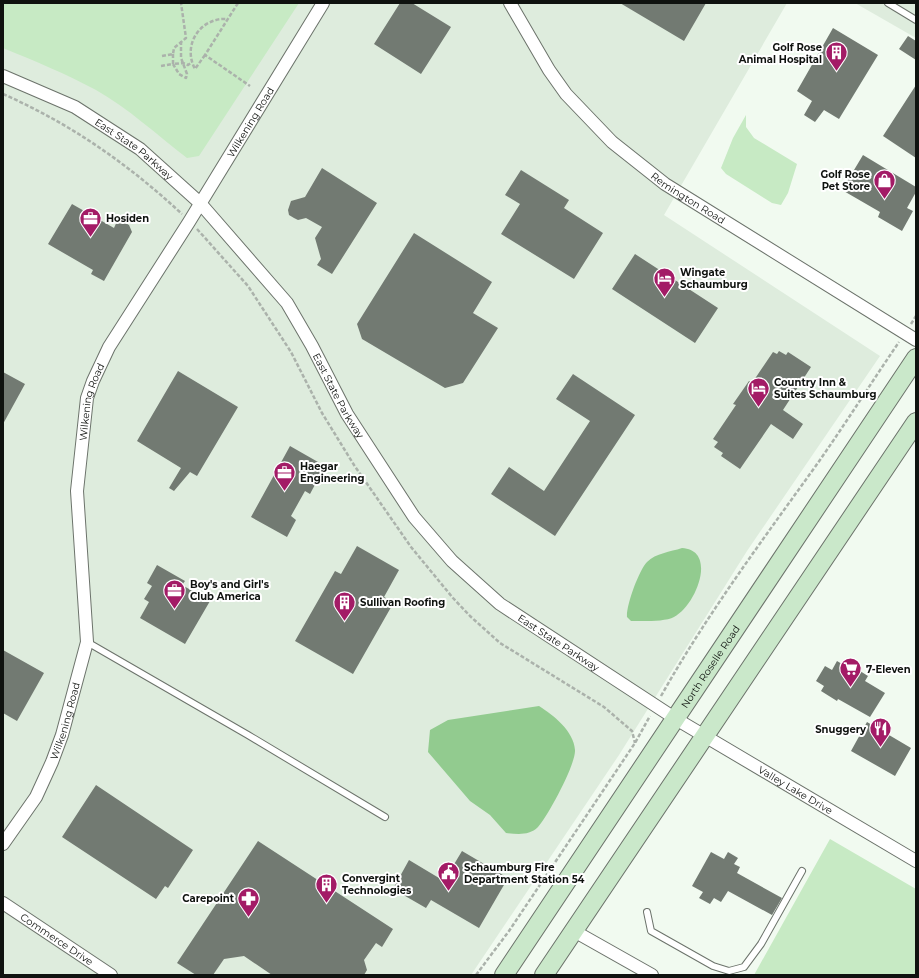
<svg xmlns="http://www.w3.org/2000/svg" width="919" height="978" font-family="Montserrat,sans-serif">
  <style>
    .built { fill: #deecdd }
    .green { fill: #c7eac4 }
    .water { fill: #92cb8f }
    .building { fill: #727a72 }
    .lines { fill: none; stroke-linecap: round; stroke-linejoin: round }
    .service-casing { stroke: #6c736b; stroke-width: 8 }
    .minor-casing { stroke: #6c736b; stroke-width: 14 }
    .secondary-casing { stroke: #6c736b; stroke-width: 20 }
    .path { stroke: #abb2ab; stroke-width: 2.5; stroke-dasharray: 4 2; stroke-linecap: butt }
    .service { stroke: #fff; stroke-width: 6 }
    .minor { stroke: #fff; stroke-width: 12 }
    .secondary { stroke: #cae8ca; stroke-width: 18 }
    .labels { text-anchor: middle; dominant-baseline: central; stroke-width: 4; stroke-linejoin: round; paint-order: stroke }
    .poi-label { font-size: 10px; font-weight: bold; fill: #0f120f; stroke: #fff; text-anchor: start }
    .street-label { font-size: 10px; fill: #0f120f; stroke: #fff }
  </style>
  <rect width="100%" height="100%" fill="#f1faf0"/>
  <path class="built" d="M3 3H787L664 215 880 356 747 551 619 755 471 975H3Z
    M855 3H916V38Z"/>
  <path class="green" d="M3 3H299L199 156 187 158C157 135 128 108 96 90 66 74 35 61 3 48Z
    M746 115V127L754 138 797 164 788 193 781 205 772 203 726 174 721 168 733 138Z
    M830 839 916 889V975H754Z"/>
  <path class="water" d="M682 548C718 550 696 606 674 617 665 622 642 621 631 621L627 617C626 606 639 570 647 562 656 553 670 552 682 548Z
    M539 706C553 715 574 731 575 750 576 764 548 816 538 827 529 836 517 834 506 833L490 815 470 801 428 752 430 730 448 720Z"/>
  <path class="building" d="M400 3H412L451 27 421 74 374 44Z
    M620 3H706L684 41Z
    M833 28 878 55 839 119 824 110 815 122 804 115 812 101 797 91Z
    M908 36 916 41V60L899 49Z
    M916 85V158L883 136Z
    M863 155 916 187V192L907 208 913 211 902 231 878 217 880 212 842 190Z
    M322 168 377 203 332 274 317 265 321 259 315 238 322 227 306 218 298 220 294 218 289 215 288 210 291 201 305 197Z
    M521 170 569 200 564 208 603 233 574 279 501 234 520 204 505 195Z
    M72 204 114 228 118 219 129 225 132 232 104 281 91 274 93 270 48 244Z
    M414 233 492 282 473 313 498 328 463 383 445 388 362 339 357 324Z
    M635 254 718 308 695 343 612 289Z
    M779 351 786 355 788 352 811 367 783 410 803 424 793 439 771 424 740 469 721 456 723 453 714 447 718 442 713 439 736 405 733 404 749 381 752 383 773 352 777 354Z
    M178 371 238 407 197 476 190 472 174 491 169 488 181 468 137 441Z
    M3 372 25 384 3 424Z
    M573 374 635 415 555 536 491 494 509 467 544 491 590 421 556 399Z
    M290 446 325 466 310 494 305 491 291 516 296 520 287 537 251 517Z
    M357 546 399 570 384 597 394 602 353 674 295 641 335 571 341 574Z
    M157 565 185 581 182 585 210 601 185 644 140 618 149 602 144 599 152 586 147 583Z
    M3 650 44 673 17 721 3 713Z
    M837 661 842 664 844 661 868 676 865 681 885 693 870 717 838 699 837 701 821 691 824 686 816 681 825 666 832 670Z
    M867 722 911 748 895 776 851 751Z
    M96 785 193 850 168 888 165 886 156 899 62 837Z
    M258 841 393 929 382 947 376 943 364 960 367 970 364 975H272L244 956 224 959 213 975H196L177 963Z
    M462 851 508 878 479 928 431 900 426 908 393 889 409 860 444 881Z
    M711 852 724 859 728 852 738 858 734 864 740 867 737 873 782 898 772 915 728 891 721 902 714 898 710 904 699 898 703 892 692 886Z"/>
  <g class="lines">
    <defs>
      <path id="service" d="M888 3 916 20
        M87 642 248 735 385 817
        M647 912 651 931 713 966 729 971 744 967 761 944 802 871"/>
      <g id="minor">
        <path id="s1" d="M510 3 549 70 566 94 612 142 665 184 916 340"/>
        <path id="s2" d="M3 76 75 107 140 149 200 203 287 303 312 346 347 414 414 517 452 561 500 604 676 719 916 861"/>
        <path id="s3" d="M3 844 36 797 52 762 62 735 87 642 77 491 87 398 93 381 109 347 189 222 323 3"/>
        <path id="s4" d="M3 903 111 975"/>
        <path d="M574 931 652 975"/>
      </g>
      <g id="secondary">
        <path id="s5" d="M504 975 916 358"/>
        <path d="M544 975 916 422"/>
      </g>
    </defs>
    <use href="#service" class="service-casing"/>
    <use href="#minor" class="minor-casing"/>
    <use href="#secondary" class="secondary-casing"/>
    <path class="path" d="M238 3 205 55 250 86
      M173 54V64L183 63 188 65 191 63
      M205 55 195 69C182 45 200 17 228 19
      M162 56 173 54 174 48 186 38 181 3
      M161 66 173 64 179 74 186 78 187 74 181 58V41
      M3 94C71 124 128 164 182 214
      M197 229 248 286 291 352 322 413 354 465 411 547 453 598 470 616 500 643 604 707 632 731 635 743
      M911 324 916 316
      M661 696C706 616 761 542 815 467 844 426 871 383 899 342
      M476 975 509 931 635 743 650 716"/>
    <use href="#service" class="service"/>
    <use href="#minor" class="minor"/>
    <use href="#secondary" class="secondary"/>
  </g>
  <defs>
    <symbol id="building-pin" viewBox="-11 -11 22 30"><path d="M0 17L-7.5 6A9.5 9.5 0 1 1 7.5 6Z" fill="#a31b66" stroke="#fff"/><path d="M-4-6H4V6H1V3H-1V6H-4ZM-2.5-4.3h1.7v1.8h-1.7ZM.8-4.3h1.7v1.8H.8ZM-2.5-1h1.7V.8h-1.7ZM.8-1h1.7V.8H.8Z" fill="#fff"/></symbol>
    <symbol id="shop-pin" viewBox="-11 -11 22 30"><path d="M0 17L-7.5 6A9.5 9.5 0 1 1 7.5 6Z" fill="#a31b66" stroke="#fff"/><path d="M-5-2.5h2.3a2.7 3.5 0 0 1 5.4 0H5L5.5 6h-11ZM-1.5-2.5h3a1.5 2.3 0 0 0-3 0Z" fill="#fff"/></symbol>
    <symbol id="office-pin" viewBox="-11 -11 22 30"><path d="M0 17L-7.5 6A9.5 9.5 0 1 1 7.5 6Z" fill="#a31b66" stroke="#fff"/><path d="M-6-3h4V-5.5h4V-3h4V5H-6ZM-1-4.5V-3h2v-1.5ZM-6 0V1H6V0Z" fill="#fff"/></symbol>
    <symbol id="hotel-pin" viewBox="-11 -11 22 30"><path d="M0 17L-7.5 6A9.5 9.5 0 1 1 7.5 6Z" fill="#a31b66" stroke="#fff"/><path d="M-6-4.5h1.5V1H6V5H4.5V3h-9V5H-6ZM-4 0a1.8 1.8 0 1 1 3.6 0ZM.5 0V-2.5h3Q6-2.5 6 0Z" fill="#fff"/></symbol>
    <symbol id="supermarket-pin" viewBox="-11 -11 22 30"><path d="M0 17L-7.5 6A9.5 9.5 0 1 1 7.5 6Z" fill="#a31b66" stroke="#fff"/><path d="M-6-5.5h2.5l.6 2H6L4.5 2H-2.5L-4.4-4H-6ZM-1.5 3.2a1.3 1.3 0 1 0 .1 0ZM3 3.2a1.3 1.3 0 1 0 .1 0Z" fill="#fff"/></symbol>
    <symbol id="restaurant-pin" viewBox="-11 -11 22 30"><path d="M0 17L-7.5 6A9.5 9.5 0 1 1 7.5 6Z" fill="#a31b66" stroke="#fff"/><path d="M-5-6h1v4h1v-4h1v4h1v-4h1v5L-1.5 .5V6h-2V.5L-5-1ZM5-6V6H3V1.5H1.5Q1.5-4 5-6Z" fill="#fff"/></symbol>
    <symbol id="civic-pin" viewBox="-11 -11 22 30"><path d="M0 17L-7.5 6A9.5 9.5 0 1 1 7.5 6Z" fill="#a31b66" stroke="#fff"/><path d="M-.6-6.5H3V-4.5H.6V-3L4-1V1h2V6H-6V1h2V-1L-.6-3ZM-1.2 2.5V6h2.4V2.5Z" fill="#fff"/></symbol>
    <symbol id="pharmacy-pin" viewBox="-11 -11 22 30"><path d="M0 17L-7.5 6A9.5 9.5 0 1 1 7.5 6Z" fill="#a31b66" stroke="#fff"/><path d="M-2-6h4v4h4v4h-4v4h-4v-4h-4v-4h4Z" fill="#fff"/></symbol>
  </defs>
  <g fill-rule="evenodd">
    <use href="#building-pin" x="824" y="40" width="25" height="34"/>
    <use href="#shop-pin" x="872" y="168" width="25" height="34"/>
    <use href="#office-pin" x="78" y="206" width="25" height="34"/>
    <use href="#hotel-pin" x="652" y="266" width="25" height="34"/>
    <use href="#hotel-pin" x="746" y="376" width="25" height="34"/>
    <use href="#office-pin" x="272" y="460" width="25" height="34"/>
    <use href="#office-pin" x="162" y="578" width="25" height="34"/>
    <use href="#building-pin" x="332" y="590" width="25" height="34"/>
    <use href="#supermarket-pin" x="838" y="656" width="25" height="34"/>
    <use href="#restaurant-pin" x="868" y="716" width="25" height="34"/>
    <use href="#civic-pin" x="436" y="860" width="25" height="34"/>
    <use href="#building-pin" x="314" y="872" width="25" height="34"/>
    <use href="#pharmacy-pin" x="236" y="886" width="25" height="34"/>
  </g>
  <g class="labels">
    <g class="poi-label">
      <text x="822" y="47" text-anchor="end">Golf Rose<tspan x="822" dy="12">Animal Hospital</tspan></text>
      <text x="870" y="174" text-anchor="end">Golf Rose<tspan x="870" dy="12">Pet Store</tspan></text>
      <text x="106" y="218">Hosiden</text>
      <text x="680" y="272">Wingate<tspan x="680" dy="12">Schaumburg</tspan></text>
      <text x="774" y="382">Country Inn &amp;<tspan x="774" dy="12">Suites Schaumburg</tspan></text>
      <text x="300" y="466">Haegar<tspan x="300" dy="12">Engineering</tspan></text>
      <text x="190" y="584">Boy's and Girl's<tspan x="190" dy="12">Club America</tspan></text>
      <text x="360" y="602">Sullivan Roofing</text>
      <text x="866" y="669">7-Eleven</text>
      <text x="866" y="729" text-anchor="end">Snuggery</text>
      <text x="464" y="867">Schaumburg Fire<tspan x="464" dy="12">Department Station 54</tspan></text>
      <text x="342" y="878">Convergint<tspan x="342" dy="12">Technologies</tspan></text>
      <text x="234" y="898" text-anchor="end">Carepoint</text>
    </g>
    <g class="street-label">
      <text stroke="none"><textPath href="#s3" startOffset="787">Wilkening Road</textPath></text>
      <text stroke="none"><textPath href="#s2" startOffset="151">East State Parkway</textPath></text>
      <text stroke="none"><textPath href="#s1" startOffset="268">Remington Road</textPath></text>
      <text stroke="none"><textPath href="#s2" startOffset="475">East State Parkway</textPath></text>
      <text stroke="none"><textPath href="#s3" startOffset="463">Wilkening Road</textPath></text>
      <text stroke="none"><textPath href="#s2" startOffset="811">East State Parkway</textPath></text>
      <text stroke="none"><textPath href="#s5" startOffset="371">North Roselle Road</textPath></text>
      <text stroke="none"><textPath href="#s3" startOffset="139">Wilkening Road</textPath></text>
      <text stroke="none"><textPath href="#s2" startOffset="1090">Valley Lake Drive</textPath></text>
      <text stroke="none"><textPath href="#s4" startOffset="65">Commerce Drive</textPath></text>
    </g>
  </g>
  <rect width="919" height="978" fill="none" stroke="#0f120f" stroke-width="8"/>
</svg>
